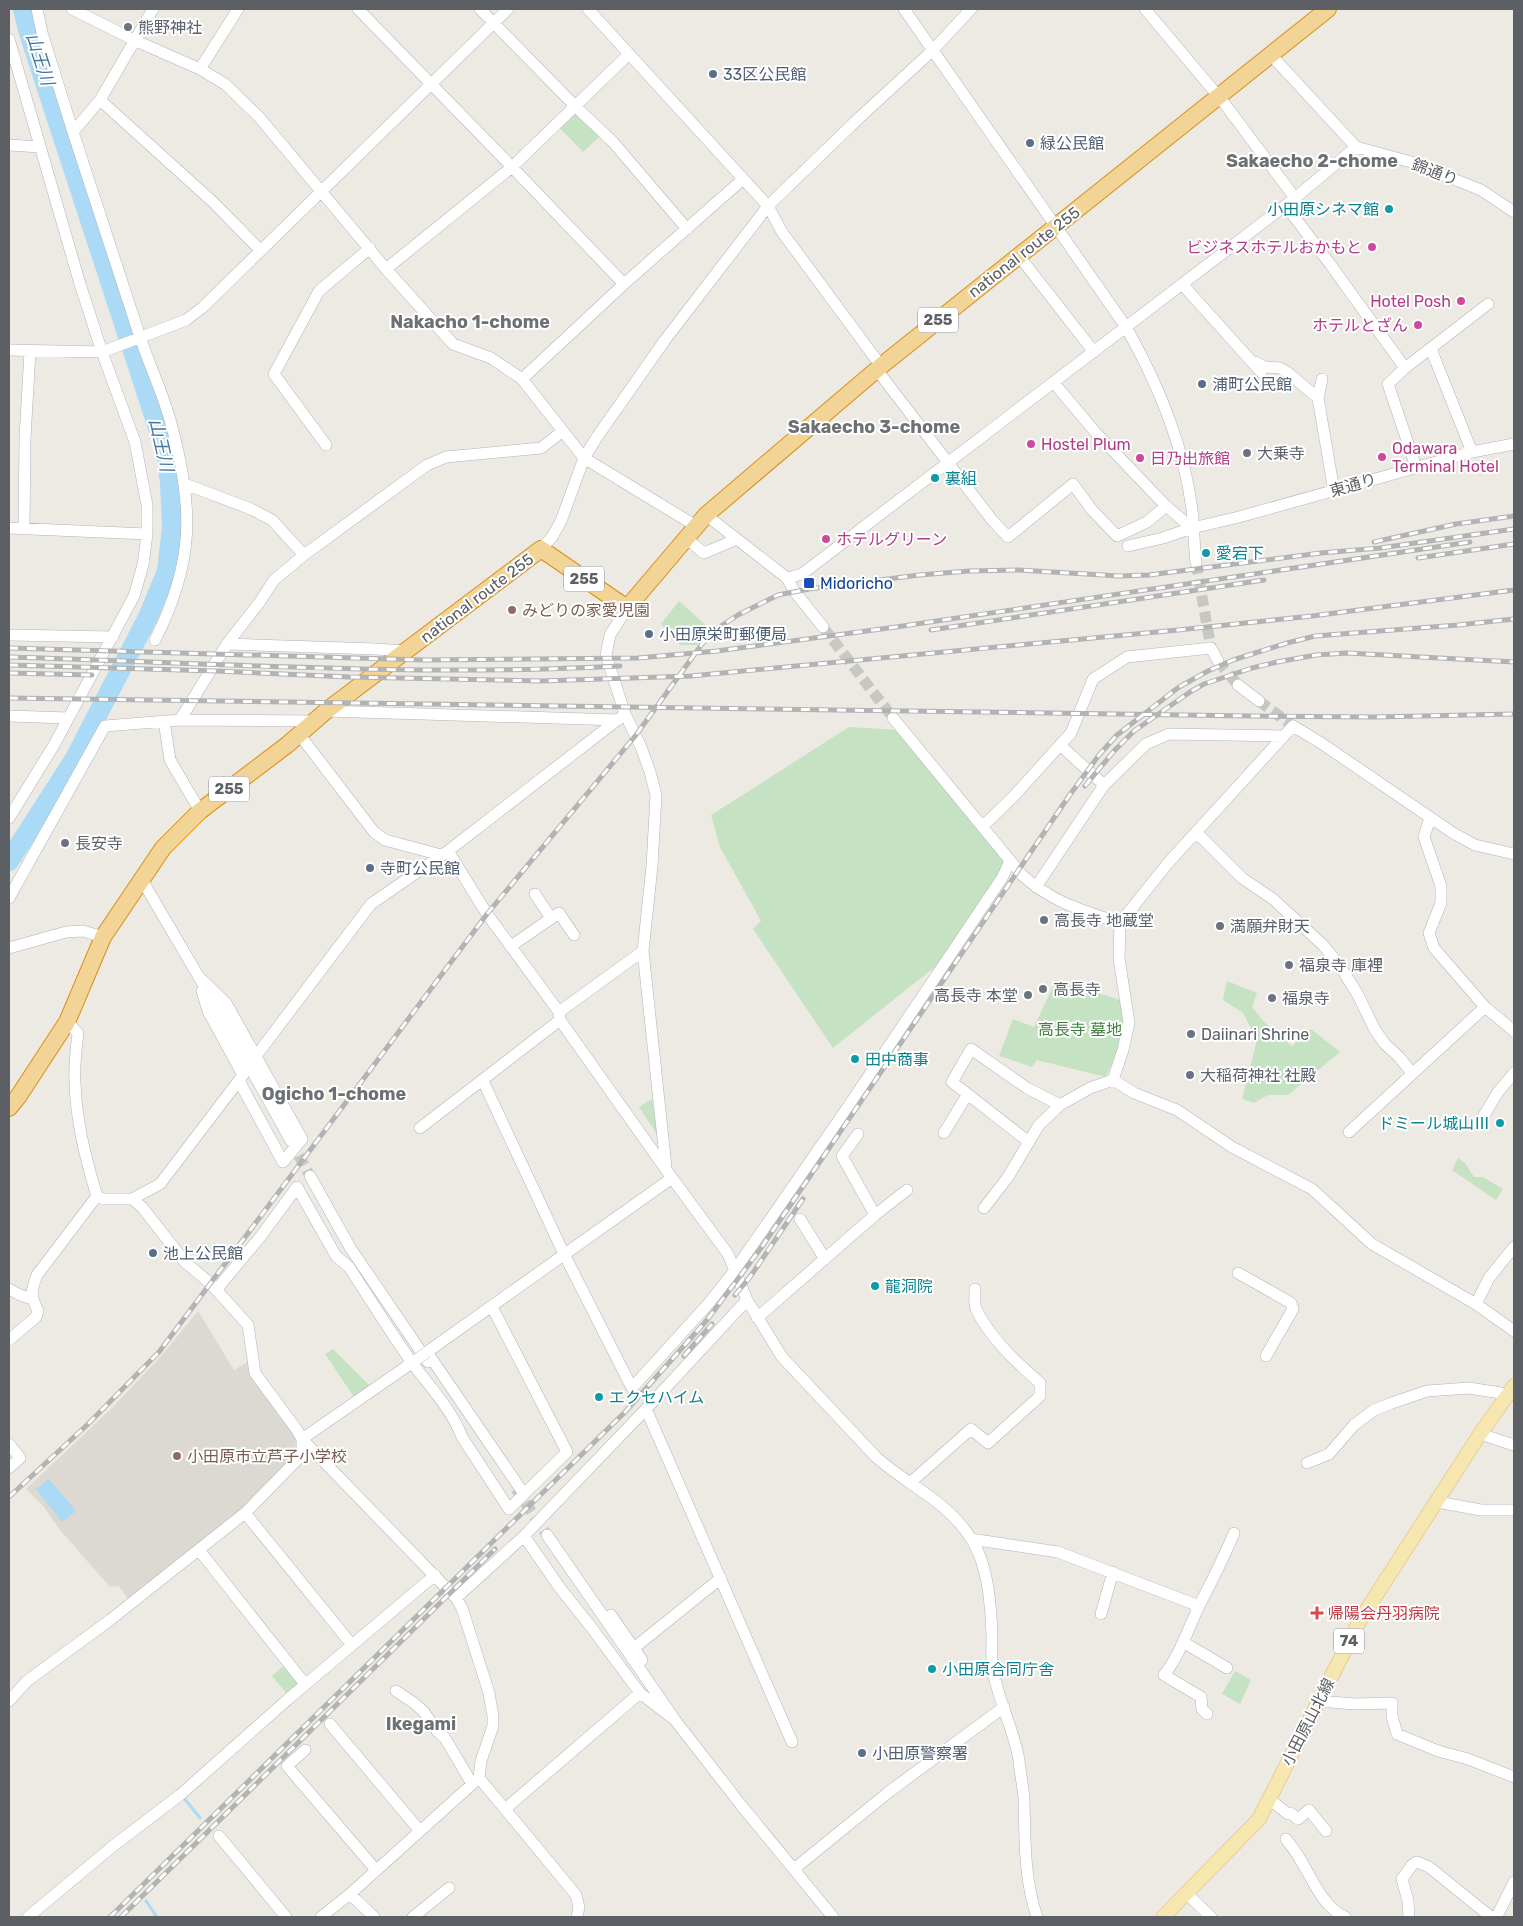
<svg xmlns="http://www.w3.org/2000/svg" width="1523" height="1926" font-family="Rubik,'Noto Sans JP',sans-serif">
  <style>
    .education { fill: #dcd9d2 }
    .green { fill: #c5e2c2 }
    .water { fill: #aadaf6 }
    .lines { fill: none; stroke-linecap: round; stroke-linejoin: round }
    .stream { stroke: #aadaf6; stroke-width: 3 }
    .river { stroke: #aadaf6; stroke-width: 20 }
    .minor-tunnel { stroke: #c9c7c4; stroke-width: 11; stroke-dasharray: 11 5.5; stroke-linecap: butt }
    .minor-casing { stroke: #b1b4b7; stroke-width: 12 }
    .major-casing { stroke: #e2b767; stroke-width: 15 }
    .highway-casing { stroke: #d88f18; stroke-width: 18 }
    .minor { stroke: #fff; stroke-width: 11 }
    .major { stroke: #f6e6af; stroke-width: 14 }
    .highway { stroke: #f2d496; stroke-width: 16 }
    .rail-casing { stroke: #b2b3b3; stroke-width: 5 }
    .rail { stroke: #fff; stroke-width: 3; stroke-dasharray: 9; stroke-linecap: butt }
    .minor-bridge-casing { stroke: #b1b4b7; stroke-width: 12; stroke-linecap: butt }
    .minor-bridge { stroke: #fff; stroke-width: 11 }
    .worship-dot { fill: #6b7280; stroke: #fff; stroke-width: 2 }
    .service-dot { fill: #5c6f8a; stroke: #fff; stroke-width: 2 }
    .culture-dot { fill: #0f9aa8; stroke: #fff; stroke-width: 2 }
    .hotel-dot { fill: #d1479c; stroke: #fff; stroke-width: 2 }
    .transit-dot { fill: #1a4fb4; stroke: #fff; stroke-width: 2 }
    .education-dot { fill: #8d6e63; stroke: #fff; stroke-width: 2 }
    .health-dot { fill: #e0444e; stroke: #fff; stroke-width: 2 }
    .labels { text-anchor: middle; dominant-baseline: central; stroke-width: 4; stroke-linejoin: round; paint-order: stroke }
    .shield { fill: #fff; stroke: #8d8f92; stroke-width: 1 }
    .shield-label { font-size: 15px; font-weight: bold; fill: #5c5f63 }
    .worship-label { font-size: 16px; fill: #5b616d; stroke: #fff; text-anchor: start }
    .service-label { font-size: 16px; fill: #4e5e75; stroke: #fff; text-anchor: start }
    .street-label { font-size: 16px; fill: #5c5f63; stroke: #fff }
    .culture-label { font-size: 16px; fill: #0d838f; stroke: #fff; text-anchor: start }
    .hotel-label { font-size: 16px; fill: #b23c85; stroke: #fff; text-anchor: start }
    .transit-label { font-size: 16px; fill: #164399; stroke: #fff; text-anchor: start }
    .education-label { font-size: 16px; fill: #785e54; stroke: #fff; text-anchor: start }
    .park-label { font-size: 16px; fill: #3f803e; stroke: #fff }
    .health-label { font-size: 16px; fill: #be3a42; stroke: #fff; text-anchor: start }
    .water-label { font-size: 18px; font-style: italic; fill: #47779d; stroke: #fff }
    .neighbourhood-label { font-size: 18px; font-weight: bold; fill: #6d7174; stroke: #fff }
  </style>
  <rect width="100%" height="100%" fill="#edeae4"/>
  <path class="education" d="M198 1311 234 1370 249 1361 293 1432 296 1440 295 1452 249 1503 128 1599 119 1586 110 1587 60 1530 44 1507 26 1489 112 1408 162 1355Z"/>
  <path class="green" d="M575 110 601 135 583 152 559 127Z
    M679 601 710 629 697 645H680L661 624Z
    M849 727 898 730 1005 861 998 877 936 966 833 1048 753 929 761 921 720 847 711 815Z
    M1056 980 1120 1000 1124 1021 1119 1046 1106 1077 1037 1060 1032 1067 999 1056 1013 1019 1034 1027Z
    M1227 981 1257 993 1252 1007 1265 1023 1292 1046 1311 1029 1340 1052 1288 1095H1268L1254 1103 1242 1099 1257 1040 1243 1013 1223 1000Z
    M652 1099 658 1136 639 1107Z
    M1458 1158 1465 1163 1474 1177H1483L1503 1189 1496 1200 1452 1170Z
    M333 1349 370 1386 354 1397 325 1354Z
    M285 1665 297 1681V1685L287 1694 272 1676Z
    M1235 1671 1251 1680 1240 1704 1222 1694Z"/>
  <path class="water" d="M49 1479 76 1511 62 1522 36 1489Z"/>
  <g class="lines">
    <path class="stream" d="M184 1798 200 1818
      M146 1901 157 1917"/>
    <path class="river" d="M9 861 74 760 148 617 167 571 172 527 170 483 167 459 160 434 52 104 28 30 23 9"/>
    <path class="minor-tunnel" d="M1196 563 1211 648
      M823 627 893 718
      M1218 661 1238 685
      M1259 701 1293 726
      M291 1141 310 1176
      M516 1489 547 1535"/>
    <defs>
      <path id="minor" d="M37 9 42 33 73 132
        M72 9 134 40 200 69 225 84 259 117 386 269 453 344 491 358 522 379 584 458 696 526
        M153 9 100 100 73 132C95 199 117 267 139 334 149 365 164 395 172 427 194 509 194 563 155 640
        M358 9 512 167 624 284
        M480 9 575 106 613 142 687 229
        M588 9 768 206 782 232 881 366
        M904 9 1126 327C1157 382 1184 446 1192 510 1194 527 1194 546 1196 563
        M9 39 80 284 102 352 135 442 147 505V534L143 565 134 596 54 745 9 818
        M1271 55 1356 147 1411 162 1481 190 1514 212
        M200 69 238 9
        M100 100 213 202 259 249
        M9 145 40 147
        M1295 198 1356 147
        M1286 206 1330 264 1405 368
        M1019 256 1094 352
        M386 269 512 167 629 54
        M1182 284 1261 372
        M1431 349 1472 452
        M9 350 102 352 186 320 203 307 508 9
        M1255 362 1265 367 1280 368 1287 372 1318 398
        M877 370 992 520 1008 537 1073 484 1092 510 1117 536 1147 522 1166 506
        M522 379 624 284 743 179
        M1322 379 1318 398 1334 491
        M1054 383 1096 433 1166 506 1192 528
        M326 445 274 374 319 291 370 248
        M1416 467 1388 384 1405 368 1488 304
        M185 484 251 509 272 520 304 555
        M706 515 787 578 795 592 823 627
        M9 528 147 534
        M24 528 25 438 30 351
        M686 538 704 553 737 539
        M1128 546 1163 538 1192 528 1239 517 1472 452 1514 444
        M541 549 552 537 561 521 584 458 597 437 665 340 768 206 860 117 932 51 971 9
        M787 578 802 574 1295 198 1224 103 1145 9
        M627 608 610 635 606 655 625 714 641 747 650 772 656 795 652 866 643 951 666 1167
        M9 635 113 637
        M227 644 376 649 405 651
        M1238 685 1259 701
        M326 711 618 720
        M9 716 68 718
        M893 718 1022 875C1053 903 1082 910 1120 923
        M180 720 227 644 259 603 274 580 304 555 427 465 446 457 541 448 563 431
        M164 721 170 760 200 811
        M299 734 374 832 385 840 441 855
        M1060 745 1104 785
        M1430 818 1424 837 1441 886V903L1429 933 1434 948 1485 1007 1514 1031
        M983 826 1013 797 1071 733 1093 679 1127 657 1211 648 1218 661
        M1196 832 1242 878 1273 899 1323 945 1340 966 1358 995 1375 1030 1385 1044 1399 1057 1412 1073
        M448 851 487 914 559 1012 560 1020 672 1178 728 1254 747 1300 782 1357 876 1457C908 1486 945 1499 970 1537 988 1563 991 1605 992 1636 992 1647 991 1659 993 1670 998 1700 1014 1730 1019 1760 1020 1773 1023 1786 1024 1798 1025 1838 1024 1879 1037 1917
        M142 880 217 1008 291 1141
        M1036 887 1104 785 1146 744 1169 734 1283 736
        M535 894 551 918
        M9 898 105 726 180 720 314 721
        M511 946 559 913 574 935
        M9 948 66 932 83 931 103 937
        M199 977 226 1003 302 1139 283 1162 239 1081
        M559 1012 643 951
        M67 1022 78 1033C76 1049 74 1066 75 1083 76 1118 86 1161 97 1196L103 1199H132L142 1207 185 1262 211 1284 248 1325 255 1373 297 1430 302 1439 456 1598 462 1608 489 1693 493 1716V1726L481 1761 479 1778 350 1894 321 1917
        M256 1056 371 904 448 851 625 714
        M1113 1080 1123 1050 1129 1023 1119 958 1120 923 1168 863 1293 726 1321 743 1453 833 1475 845 1514 854
        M483 1081 564 1254 632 1388 709 1303 735 1270 848 1107 1002 878 1010 861
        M1483 1117 1498 1092 1514 1073
        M420 1128 560 1020
        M1349 1132 1485 1007
        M944 1133 967 1095
        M858 1134 842 1156 875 1215
        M1029 1142 952 1082 971 1049 1027 1088 1060 1105
        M310 1176 351 1249 428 1362
        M132 1199 160 1184 243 1075 208 1011 202 991
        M984 1208 1008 1177 1039 1125 1060 1105 1090 1088 1113 1080 1134 1093 1177 1110 1232 1147 1312 1189 1372 1244 1476 1304 1514 1331
        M800 1219 825 1259
        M1238 1273 1291 1303 1293 1309 1266 1356
        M9 1289 20 1295 32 1299
        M216 1290 261 1236 297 1187 336 1256 349 1267C370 1299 390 1332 413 1364 430 1387 452 1410 462 1437L509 1509 524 1494 427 1352 672 1178
        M1476 1304 1489 1278 1514 1247
        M492 1307 567 1452 524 1494
        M757 1318 875 1215 907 1190
        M9 1340 36 1317 38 1311C30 1295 31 1291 37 1275L97 1196
        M646 1409 792 1742
        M1480 1434 1514 1445
        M9 1444 20 1458 9 1468
        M1307 1463 1329 1454 1354 1425 1374 1410 1392 1403 1427 1391 1469 1388 1507 1394
        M911 1482 971 1429 988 1443 1040 1396V1383C1016 1362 990 1338 976 1309 974 1303 975 1295 975 1289
        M1437 1502 1481 1510H1514
        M245 1513 352 1645
        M547 1535 675 1720 741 1805 833 1917
        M971 1539 1058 1552 1199 1606
        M199 1550 305 1684
        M456 1598 524 1536
        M1101 1614 1113 1572
        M611 1615 642 1660
        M1183 1642 1227 1668
        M634 1648 721 1578
        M396 1691 414 1703 424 1712 437 1731 445 1738 472 1784
        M9 1701 27 1681 110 1620 245 1513 300 1457 302 1450V1439L416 1360
        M1319 1701 1354 1704 1392 1703V1716L1397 1734 1438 1751 1468 1759 1514 1777
        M1207 1714 1202 1709 1201 1697 1164 1675C1180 1655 1188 1629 1199 1606 1211 1582 1224 1558 1234 1533
        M675 1720 640 1693 591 1627 560 1588 524 1536 646 1409 747 1300
        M330 1724 420 1831
        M305 1750 287 1766 376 1870
        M479 1778 505 1809
        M1269 1799 1288 1814 1290 1813 1298 1819 1309 1810 1326 1831
        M219 1836 286 1917
        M1286 1839C1291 1846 1296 1852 1300 1859 1313 1880 1322 1906 1345 1917
        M794 1869 890 1791 1004 1707
        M1186 1893 1211 1917
        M350 1894 374 1917
        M28 1917 113 1846 180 1795 287 1700 435 1575
        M413 1917 449 1888
        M577 1917 579 1907 576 1895 505 1809 640 1693
        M1409 1917 1408 1901 1402 1879 1412 1865 1417 1862 1429 1867 1491 1917
        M1493 1917 1498 1914 1514 1882"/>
      <path id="major" d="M1163 1917 1259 1819 1360 1620 1480 1434 1514 1386"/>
      <path id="highway" d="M9 1108 18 1097 67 1022 103 937 163 848 200 811 287 745 326 711 541 549 627 608 706 515 881 366 1328 9"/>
    </defs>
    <use href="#minor" class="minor-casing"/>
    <use href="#major" class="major-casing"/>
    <use href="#highway" class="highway-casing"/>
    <use href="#minor" class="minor"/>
    <use href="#major" class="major"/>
    <use href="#highway" class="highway"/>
    <defs>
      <path id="rail" d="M1374 542 1456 524 1514 516
        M1418 558 1514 544
        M931 630 1264 580
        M9 648 424 660 638 658 717 651 896 627 1470 542
        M9 657C212 663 417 677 620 666
        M9 665 216 671 349 677 541 681 691 676 1178 630 1312 616 1514 590
        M9 673 92 675
        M9 698 1251 716 1375 717 1514 714
        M1085 786 1114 751 1134 731 1190 692 1204 684 1252 668 1277 662 1316 655 1347 653 1514 662
        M735 1295 750 1277 803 1199
        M684 1356 712 1324
        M9 1497 87 1425 159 1352 487 914 636 735 702 644 721 626 738 615 778 595 809 589 919 575 969 571 1019 570 1119 576 1149 575 1321 553 1380 548 1514 529
        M110 1917 625 1412 707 1320 761 1248 1069 796 1099 755 1117 735 1179 687 1208 671 1233 660 1287 643 1315 636 1458 625 1514 619
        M121 1917 495 1549"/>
    </defs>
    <use href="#rail" class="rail-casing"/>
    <use href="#rail" class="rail"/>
    <defs>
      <path id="minor-bridge" d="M416 1360 427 1352"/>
    </defs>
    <use href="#minor-bridge" class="minor-bridge-casing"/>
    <use href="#minor-bridge" class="minor-bridge"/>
  </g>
  <g class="worship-dot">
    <circle cx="128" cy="27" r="5"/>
    <circle cx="1247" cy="453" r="5"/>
    <circle cx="65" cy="843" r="5"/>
    <circle cx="1044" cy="920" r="5"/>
    <circle cx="1220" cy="926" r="5"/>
    <circle cx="1289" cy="965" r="5"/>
    <circle cx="1043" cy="989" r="5"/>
    <circle cx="1028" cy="995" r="5"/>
    <circle cx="1272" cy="998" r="5"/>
    <circle cx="1191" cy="1034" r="5"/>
    <circle cx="1190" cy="1075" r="5"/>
  </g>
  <g class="service-dot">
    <circle cx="713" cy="74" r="5"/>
    <circle cx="1030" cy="143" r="5"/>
    <circle cx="1202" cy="384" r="5"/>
    <circle cx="649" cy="634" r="5"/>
    <circle cx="370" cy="868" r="5"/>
    <circle cx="153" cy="1253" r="5"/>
    <circle cx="862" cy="1753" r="5"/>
  </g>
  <g class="culture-dot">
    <circle cx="1389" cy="209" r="5"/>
    <circle cx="935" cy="478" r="5"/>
    <circle cx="1206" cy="553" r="5"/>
    <circle cx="855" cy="1059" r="5"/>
    <circle cx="1500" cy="1123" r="5"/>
    <circle cx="875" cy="1286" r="5"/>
    <circle cx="599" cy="1397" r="5"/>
    <circle cx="932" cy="1669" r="5"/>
  </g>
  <g class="hotel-dot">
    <circle cx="1372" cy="247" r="5"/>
    <circle cx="1461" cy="301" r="5"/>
    <circle cx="1418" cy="325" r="5"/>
    <circle cx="1031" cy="444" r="5"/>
    <circle cx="1382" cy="457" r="5"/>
    <circle cx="1140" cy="458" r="5"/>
    <circle cx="826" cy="539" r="5"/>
  </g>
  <rect class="transit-dot" x="803" y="577" width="12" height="12" rx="2.5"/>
  <g class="education-dot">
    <circle cx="512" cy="610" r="5"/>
    <circle cx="177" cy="1456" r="5"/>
  </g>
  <path class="health-dot" d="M1314.5 1605.5h5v5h5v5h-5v5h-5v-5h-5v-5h5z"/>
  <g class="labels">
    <g class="shield">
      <rect x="918" y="307.5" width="40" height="25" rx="4"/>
      <rect x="564" y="566.5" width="40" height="25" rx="4"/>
      <rect x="209" y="776.5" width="40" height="25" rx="4"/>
      <rect x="1334" y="1628.5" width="30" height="25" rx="4"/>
    </g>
    <g class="shield-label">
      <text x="938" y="320">255</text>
      <text x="584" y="579">255</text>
      <text x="229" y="789">255</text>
      <text x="1349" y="1641">74</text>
    </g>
    <g class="worship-label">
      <text x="138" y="27">熊野神社</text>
      <text x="1257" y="453">大乗寺</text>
      <text x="75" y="843">長安寺</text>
      <text x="1054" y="920">高長寺 地蔵堂</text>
      <text x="1230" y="926">満願弁財天</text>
      <text x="1299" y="965">福泉寺 庫裡</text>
      <text x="1053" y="989">高長寺</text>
      <text x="1018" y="995" text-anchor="end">高長寺 本堂</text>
      <text x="1282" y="998">福泉寺</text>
      <text x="1201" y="1034">Daiinari Shrine</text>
      <text x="1200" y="1075">大稲荷神社 社殿</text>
    </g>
    <g class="service-label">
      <text x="723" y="74">33区公民館</text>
      <text x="1040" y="143">緑公民館</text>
      <text x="1212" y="384">浦町公民館</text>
      <text x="659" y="634">小田原栄町郵便局</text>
      <text x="380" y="868">寺町公民館</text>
      <text x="163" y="1253">池上公民館</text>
      <text x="872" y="1753">小田原警察署</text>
    </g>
    <g class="street-label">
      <text transform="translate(1435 172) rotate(21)">錦通り</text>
      <text transform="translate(1024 252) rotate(-38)">national route 255</text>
      <text transform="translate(1353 485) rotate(-16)">東通り</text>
      <text transform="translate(477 598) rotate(-37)">national route 255</text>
      <text transform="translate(1308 1722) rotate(-63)">小田原山北線</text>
    </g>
    <g class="culture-label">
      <text x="1379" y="209" text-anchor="end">小田原シネマ館</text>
      <text x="945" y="478">裏組</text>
      <text x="1216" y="553">愛宕下</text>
      <text x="865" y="1059">田中商事</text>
      <text x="1490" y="1123" text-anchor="end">ドミール城山Ⅲ</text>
      <text x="885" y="1286">龍洞院</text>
      <text x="609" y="1397">エクセハイム</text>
      <text x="942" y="1669">小田原合同庁舎</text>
    </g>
    <g class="hotel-label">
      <text x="1362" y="247" text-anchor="end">ビジネスホテルおかもと</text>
      <text x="1451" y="301" text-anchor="end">Hotel Posh</text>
      <text x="1408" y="325" text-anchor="end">ホテルとざん</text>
      <text x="1041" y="444">Hostel Plum</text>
      <text x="1392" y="448">Odawara<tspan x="1392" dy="18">Terminal Hotel</tspan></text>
      <text x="1150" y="458">日乃出旅館</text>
      <text x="836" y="539">ホテルグリーン</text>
    </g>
    <g class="transit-label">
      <text x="820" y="583">Midoricho</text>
    </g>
    <g class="education-label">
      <text x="522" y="610">みどりの家愛児園</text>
      <text x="187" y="1456">小田原市立芦子小学校</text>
    </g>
    <g class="park-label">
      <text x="1080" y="1029">高長寺 墓地</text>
    </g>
    <g class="health-label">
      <text x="1328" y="1613">帰陽会丹羽病院</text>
    </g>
    <g class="water-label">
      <text transform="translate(40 59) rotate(72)">山王川</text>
      <text transform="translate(161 445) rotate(77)">山王川</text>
    </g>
    <g class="neighbourhood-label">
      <text x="1312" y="161">Sakaecho 2-chome</text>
      <text x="470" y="322">Nakacho 1-chome</text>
      <text x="874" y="427">Sakaecho 3-chome</text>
      <text x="334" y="1094">Ogicho 1-chome</text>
      <text x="421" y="1724">Ikegami</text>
    </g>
  </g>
  <rect width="1523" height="1926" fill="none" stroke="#5c5f63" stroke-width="20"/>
</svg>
